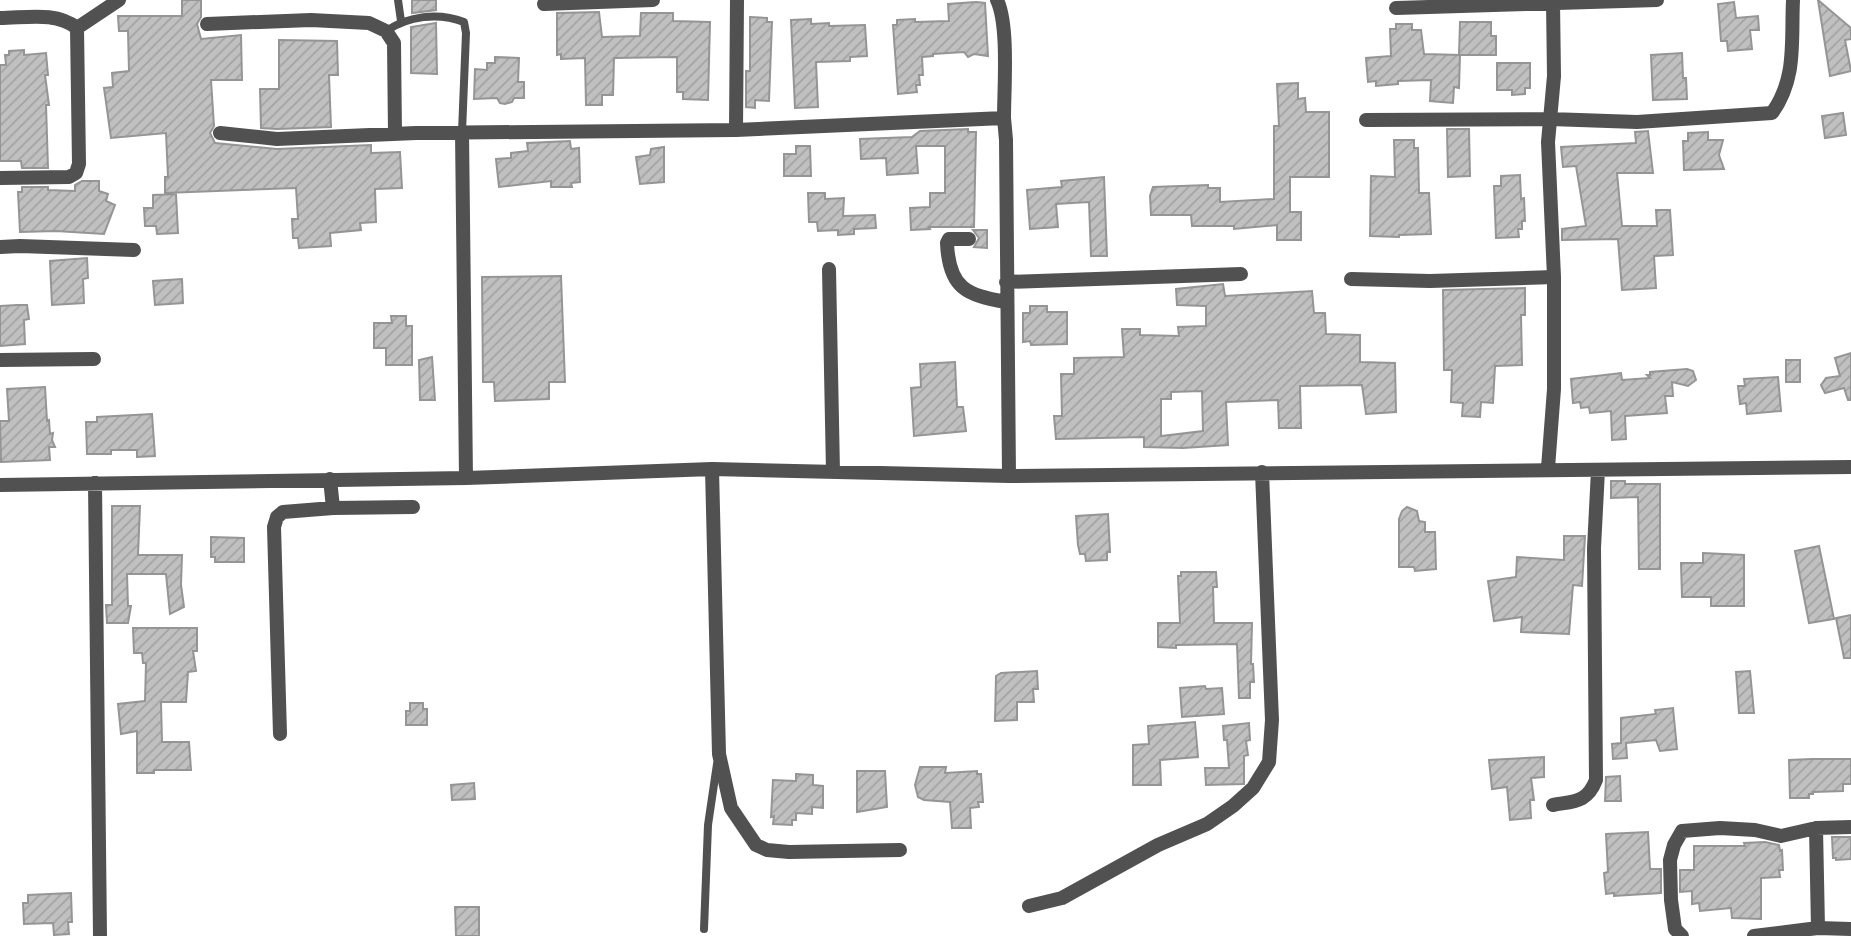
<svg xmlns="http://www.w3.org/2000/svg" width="1851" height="936" font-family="Quicksand,sans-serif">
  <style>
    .building { fill: url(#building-hatch); stroke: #959595; stroke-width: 2; fill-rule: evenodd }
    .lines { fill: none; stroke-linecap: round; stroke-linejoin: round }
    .lane { stroke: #515151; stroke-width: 8 }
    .street { stroke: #515151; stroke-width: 14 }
  </style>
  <defs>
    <pattern id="building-hatch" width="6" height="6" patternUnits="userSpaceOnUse" patternTransform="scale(1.75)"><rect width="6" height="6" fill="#c0c0c0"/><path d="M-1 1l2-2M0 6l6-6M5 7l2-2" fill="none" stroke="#a3a3a3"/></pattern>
  </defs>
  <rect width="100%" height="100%" fill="#fff"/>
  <path class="building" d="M182 0H201V17L197 24 201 39 241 35 242 80H211L214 126 210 133 215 143 277 149 371 145V153L400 152 402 188 375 189 376 222 360 223 361 230 330 233 331 246 299 248 298 238H293L292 219H298L296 188 165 193V177H168L166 133 111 138 104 88 113 87 112 73 129 71 128 31H119L118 16H182Z
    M412 0H436V10L412 13Z
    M1818 0 1851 28V39L1845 40 1851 71 1830 76Z
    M976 2 985 3 988 56 974 54 968 57 964 52 933 54V56L922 57 923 75H919L920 85H916L917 92 898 94 893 25H897V20L915 19V22L949 21 948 4Z
    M1734 2 1736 18 1758 16 1759 30H1750L1752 49 1728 51 1727 41H1721L1718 4Z
    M599 12 602 37 640 36 641 13H673V21L710 22 708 100 683 99V92H677V57L614 58 613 95H602V105H586L585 58 561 59V54L557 55V13Z
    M750 17 767 18V22H772L769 101 755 100V108L746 107V71H750Z
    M811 19V24L829 23V26L865 25 867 56 850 57V61L816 62 818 107 795 108 791 20Z
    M1460 22H1491V36H1496V55H1459Z
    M436 23 437 74 411 73V27Z
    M1396 24H1412V30H1421L1424 54 1460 55 1459 88 1454 87 1453 103 1430 101 1431 80 1398 81V84L1376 86V81L1368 82 1366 58 1391 56 1390 29H1396Z
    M279 40 337 41 338 75H329L331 127 277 129 261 128 260 89H279Z
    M24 50V55L46 53 48 75H45L49 105H46L48 168H22L21 161H0V65H6L5 55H9V51Z
    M1682 53 1683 78H1686L1687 99 1653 100 1651 55Z
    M495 57 519 58 518 82H524V98H514L512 102 505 104 500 103 497 98 474 99 475 69 487 70V63H495Z
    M1497 63H1530V88H1525V94L1512 95V90H1497Z
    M1298 83V99L1305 98 1306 112H1329V177H1290V212H1301V240H1277V225L1234 229V226H1192L1191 215H1151L1150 196 1153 187 1208 185V188H1220V202L1274 199V126H1279L1277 84Z
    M1843 113 1846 135 1825 138 1822 116Z
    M968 129V132H976L974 227H929L930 229 911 230 910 208 930 207V193H945V146H916L918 173 887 175 886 158 861 159 860 139 912 137 920 131Z
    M1447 129H1469L1470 176 1448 177Z
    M1648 131 1653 173H1617L1622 226H1657L1656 210H1670L1673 255 1654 256 1656 288 1622 290 1618 239 1562 240V229L1586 226 1576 166 1563 167 1561 147 1636 143 1635 132Z
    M1708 132V140H1723L1719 155 1724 169 1684 170 1683 141H1688V133Z
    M1394 140H1414V148H1418L1419 193H1429L1431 234 1399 235V237L1370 236 1371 176 1395 177Z
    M570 141 571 149 579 148 580 182 571 183 572 187H551V181L499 187 496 159 511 158V153L528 151 527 143Z
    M796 146H810L811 176H784V154H796Z
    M664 147V182L640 184 636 157 650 155 651 149Z
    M1520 175 1521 199 1524 198 1525 221H1522V229H1518L1519 237 1496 238 1494 186H1501V176Z
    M1104 177 1107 256H1091L1089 202 1056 204 1058 227 1030 229 1027 190 1062 187 1061 181Z
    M82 181H99V191L108 194 106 201 115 205 104 234 56 231 20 232 18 192H22V187H48V190L75 191V185Z
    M808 193H825V199L844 198 843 216 875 215 876 228 854 229V234L838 235V230L818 231 817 222H809Z
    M176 194 178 233 157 234 156 226H145L144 208H153V195Z
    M973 230H987V248L974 247 979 238Z
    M87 258 88 278 83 279 84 303 52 305 50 261Z
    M561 276 565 382H549V399L495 401 494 382H483L482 277Z
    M182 279 183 303 155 305 153 281Z
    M1223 284 1225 296 1312 291 1314 313H1325L1326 334 1360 335V362L1395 363 1396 412 1366 414 1362 385 1300 386 1301 428H1279L1278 400 1226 402 1228 445 1183 448 1144 447V437L1056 439 1054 416H1062L1061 374H1074V358L1124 357 1122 329H1140V335L1179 336 1178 327 1206 326V306L1177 305 1176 289ZM1202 391 1203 431 1161 436V399H1171V392Z
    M1525 288V315H1521L1522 365 1495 366 1493 403 1481 402 1480 417 1462 416 1463 403 1451 402 1452 370H1444L1443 290Z
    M17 305H27L29 319 24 320 25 344 0 346V306Z
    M1030 306H1047V312H1067V344L1031 345 1030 341 1023 342V313H1030Z
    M391 316H406V326H412V365H386V348H374V323H392Z
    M1851 353V400H1848L1844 388 1825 393 1821 385 1826 378 1840 376 1835 358Z
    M432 357 435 400H420L419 360Z
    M1786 360H1800V382H1786Z
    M955 362 957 407H963L966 431 914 436 911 388 921 387 920 364Z
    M1687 369 1693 371 1696 380 1688 386 1672 382 1673 396H1665L1667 413 1625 416 1626 439 1612 440 1611 411 1590 413 1589 407 1581 408 1580 402 1573 403 1571 379 1621 373 1622 380 1650 378 1647 375H1650V372Z
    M1778 377 1781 411 1747 414 1746 403 1740 404 1738 386H1745L1744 379Z
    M45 387 47 421 49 420 50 434 53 433 52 440 55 447H49L50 460 1 462 0 421H9L7 389Z
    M152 414 155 456 137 457V450H111V454H87L86 422H97V417Z
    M1611 481H1625V484H1660V569H1639L1638 497 1611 498Z
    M112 506H140L138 555H182L181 585 184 607 170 614 166 574H127L128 606H131L128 623H107L106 605H112Z
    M1407 507 1417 511 1419 521 1425 522V532H1435L1436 569 1415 571 1414 567H1399V519L1402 511Z
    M1108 514 1110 552H1107V560L1086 561 1085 554H1080L1078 545 1076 516Z
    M1564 536H1585L1582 586 1573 585 1569 634 1521 632 1522 617 1494 621 1488 581 1516 577 1517 557 1564 560Z
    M211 537 244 538V562H215V557H211Z
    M1819 546 1834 619 1809 623 1795 551Z
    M1703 553 1744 555V606H1711V597H1682L1681 563H1703Z
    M1181 572H1216L1217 587H1213L1214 623H1252L1251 664H1253L1254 682H1250V698H1239L1237 644 1176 645V648L1158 647V623H1180L1178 576H1181Z
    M1851 615V658H1844L1836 618Z
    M133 628H197V651H193L196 671 188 672 186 702H161L162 742H189L191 770H154V773H137V731L121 734 118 704 145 701 146 663H143L142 653H134Z
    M1037 671 1038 689H1033L1034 702H1017V720L995 721 996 676 1001 673Z
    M1750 671 1754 713H1739L1736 672Z
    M1205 686 1206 689 1222 688 1224 714 1182 717 1180 688Z
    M410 703H423V709H427V725H406V711H410Z
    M1673 708 1677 749 1660 751 1656 740 1626 743 1627 758 1613 759 1612 744 1621 743V718L1656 714 1655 710Z
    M1195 722 1198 757 1160 760 1161 785H1133V745L1149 744 1148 726Z
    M1249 723 1250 740 1246 741 1248 755 1244 756V784L1206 785 1205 768H1229L1227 740H1224L1223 726Z
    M1544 757V777L1531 778 1534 800H1530L1531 818 1510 820 1507 787 1492 789 1489 760Z
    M1812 759H1851V784H1843V791L1813 792V794H1809V798H1790L1789 760Z
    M920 767H946L945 773 977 771V774H981L983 802H978L979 807 970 808 971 828H952L950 802 924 800 918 797 915 785Z
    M857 771H885L887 807 857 812Z
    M796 774 813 775V785L823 786V808L812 807V814L796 813V820H792V825L773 824 774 816 771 817 773 780 796 781Z
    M1620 776 1621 801H1605L1606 777Z
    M474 783 475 799 452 800 451 785Z
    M1648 832 1650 869H1661V893L1614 896V893L1606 894 1604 873 1608 872 1606 834Z
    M1832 837H1851V859L1836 860V858H1833Z
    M1765 842 1779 845 1780 851 1782 850 1783 870H1779L1780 877 1761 878V919L1732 918 1731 908 1700 911 1699 903 1692 904V891L1680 892V870H1694V846H1745L1744 843Z
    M71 893 72 922H68L69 934 54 935 53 923 24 924 23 903H28V895Z
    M455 907H479V936H456Z"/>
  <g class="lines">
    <path class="lane" d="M398 0 401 21
      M386 31C408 16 438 12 464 22L466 33 462 132
      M704 929 708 825 717 764"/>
    <path class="street" d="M997 0C1009 25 1004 88 1004 118
      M544 4 653 0
      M1396 8 1657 0
      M0 18C25 18 56 11 77 28L79 164 76 173 69 177 0 178
      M207 24 311 20 369 23 386 31 394 43 395 134
      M77 28 119 0
      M1366 120 1550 119 1637 122 1772 113C1797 78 1791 42 1793 0
      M736 130 737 0
      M462 132 466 478
      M220 133 277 139 416 133 736 130 1004 118 1006 140 1009 476
      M969 239H949L947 243C949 289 967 295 1006 302
      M0 247 20 246 134 250
      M829 269 833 472
      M1351 279 1430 281 1554 277
      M1006 282 1241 274
      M0 360 94 359
      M1548 468 1554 389V277L1548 142 1554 76 1553 2
      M712 469 719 754 731 808 756 845 767 850 789 852 900 850
      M95 483 100 936
      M0 485 466 478 712 469 1009 476 1851 467
      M333 508 413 507
      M280 734 274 527 277 517 283 512 333 508 330 479
      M1553 805C1574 801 1587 803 1596 780L1594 548 1598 470
      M1816 828 1818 928
      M1029 906 1062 898 1158 845 1207 824 1233 806 1253 788 1269 762 1272 720 1262 472
      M1682 936 1675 929 1671 900 1670 860 1674 845 1682 831 1720 828 1755 830 1781 836 1816 828 1851 827
      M1754 936 1818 928 1851 929"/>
  </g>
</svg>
